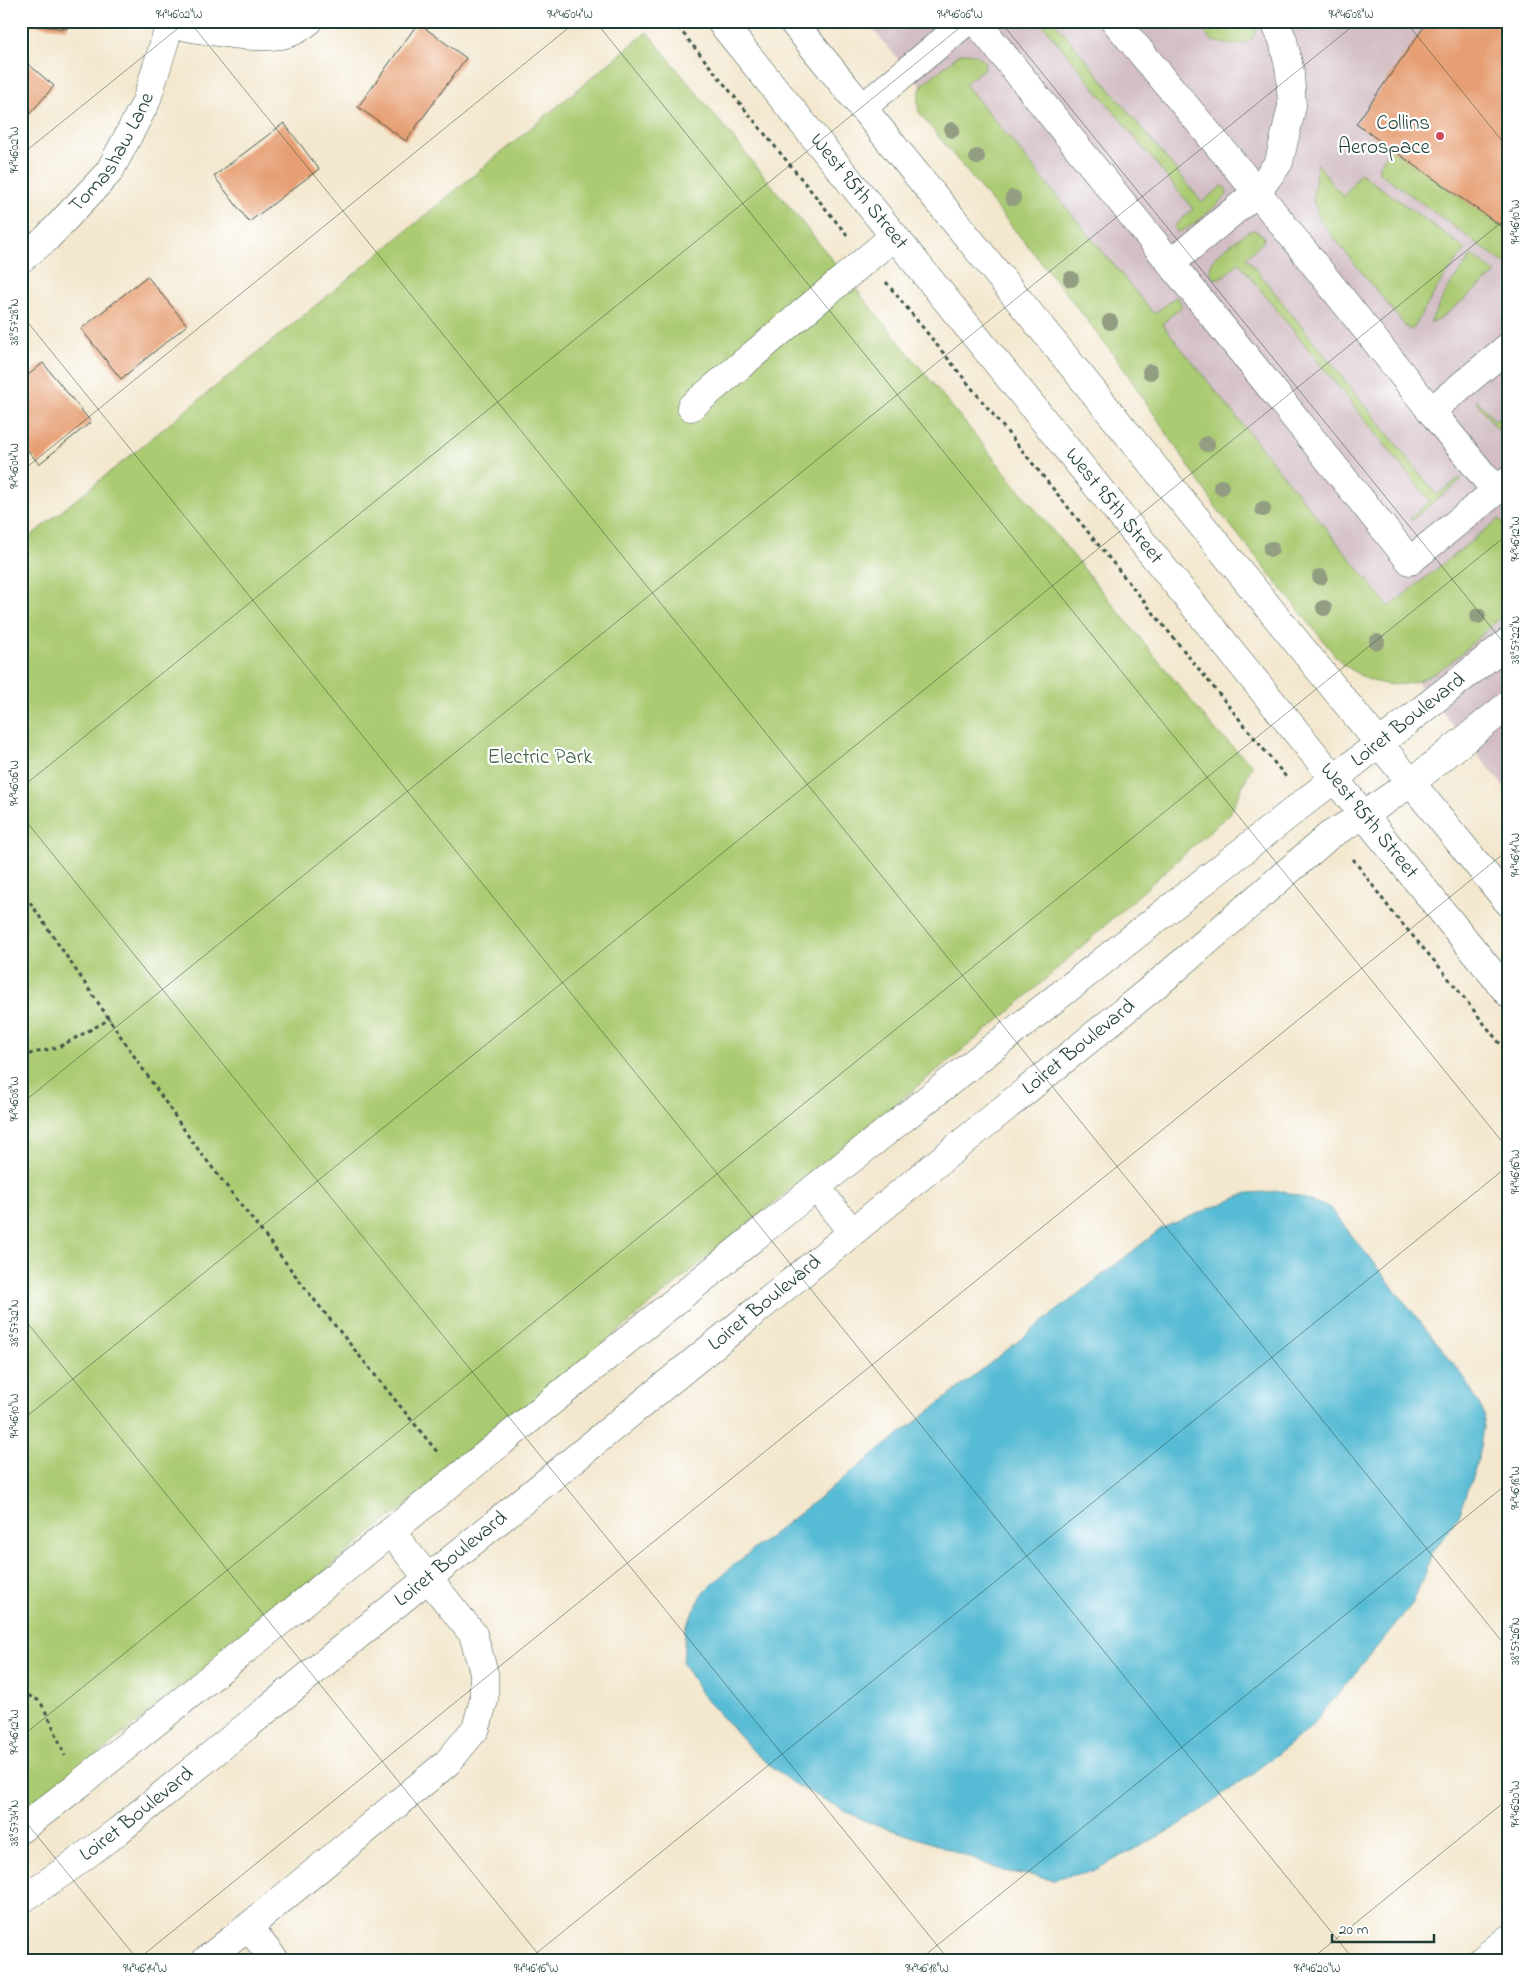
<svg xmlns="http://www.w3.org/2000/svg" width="1529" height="1981" font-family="'Indie Flower',sans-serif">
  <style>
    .industrial { fill: #d2bec4 }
    .green { fill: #abcb72; stroke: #658453 }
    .water { fill: #56bbd4; stroke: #3a7c84 }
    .building { fill: #e69e72 }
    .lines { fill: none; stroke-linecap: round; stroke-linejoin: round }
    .minor-casing { stroke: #3f564b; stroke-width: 29 }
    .major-casing { stroke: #3f564b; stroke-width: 29 }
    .highway-casing { stroke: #3f564b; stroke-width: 29 }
    .path { stroke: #3f564b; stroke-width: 3; stroke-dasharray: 4 4; stroke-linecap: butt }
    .minor { stroke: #fff; stroke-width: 28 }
    .major { stroke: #fff; stroke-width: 28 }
    .highway { stroke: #fff; stroke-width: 28 }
    .tree { fill: #929d82 }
    .ticks { fill: none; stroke: #1f3d34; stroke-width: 1; stroke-opacity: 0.45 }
    .poi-dot { fill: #d1495b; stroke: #fff; stroke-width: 2 }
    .labels { text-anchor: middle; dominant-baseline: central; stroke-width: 4.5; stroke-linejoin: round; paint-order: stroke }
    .poi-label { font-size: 21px; fill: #1f3d34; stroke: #fff; text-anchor: end }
    .street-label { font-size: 21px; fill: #1f3d34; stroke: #fff }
    .park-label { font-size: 21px; fill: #426044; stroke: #fff }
    .neatline { fill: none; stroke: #1f3d34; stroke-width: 2 }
    .ticks-label { font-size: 12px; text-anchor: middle; fill: #1f3d34 }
  </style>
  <rect width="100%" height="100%" fill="#fff"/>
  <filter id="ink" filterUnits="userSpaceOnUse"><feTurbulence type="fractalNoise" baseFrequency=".02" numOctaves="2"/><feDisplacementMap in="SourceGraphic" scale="10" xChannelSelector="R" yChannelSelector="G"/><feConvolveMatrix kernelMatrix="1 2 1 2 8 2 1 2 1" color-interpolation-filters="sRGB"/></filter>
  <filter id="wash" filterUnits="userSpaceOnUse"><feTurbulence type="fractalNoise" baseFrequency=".0096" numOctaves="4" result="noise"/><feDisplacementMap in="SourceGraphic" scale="20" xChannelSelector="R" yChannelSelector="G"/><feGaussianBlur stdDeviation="1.12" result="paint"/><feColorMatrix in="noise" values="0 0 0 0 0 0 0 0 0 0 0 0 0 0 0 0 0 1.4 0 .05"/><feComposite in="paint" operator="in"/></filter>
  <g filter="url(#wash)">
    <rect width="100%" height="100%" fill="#f3e7ce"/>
    <path class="industrial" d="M866 21H1508V791Z"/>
    <path class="green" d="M1040 21H1054L1202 202 1222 186 1227 190V195L1223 199C1213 208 1189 231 1177 232L1174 226 1193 209Z
      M1195 21H1253L1257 30 1253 38 1243 44H1226L1212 41Z
      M647 32 1215 730 1252 765 1231 812 1009 1012 771 1205 488 1439 21 1817V544L336 289Z
      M961 53C971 53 978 54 985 62L984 68 965 84 1154 314 1176 297 1179 299 1182 306 1162 324 1389 607 1499 519 1508 529V612C1465 644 1427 705 1365 678 1357 674 1350 668 1342 664L1218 510 1120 363 1066 293 920 114C916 105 918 93 923 84Z
      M1390 148 1508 231V266L1379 172V166Z
      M1317 162 1333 185 1344 197 1360 173 1466 249 1440 283 1413 329H1409L1406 327 1320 221 1313 200Z
      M1254 230 1264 236 1263 242 1246 257 1437 495 1459 478H1461L1460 481 1413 519 1410 520 1411 517 1430 501 1239 263 1221 278H1214L1210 270 1211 265 1216 256 1248 231Z
      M1472 255 1496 273 1439 320 1430 322 1449 287Z
      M1475 400H1477L1495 421 1508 410V422L1500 428 1508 438V443Z"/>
    <path class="water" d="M1284 1191 1330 1208 1464 1377 1485 1415 1478 1460 1458 1516 1432 1554 1413 1603 1308 1730 1249 1776 1182 1824 1093 1871 1053 1879 1003 1871 941 1846 865 1821 792 1783 756 1754 702 1695 683 1663 685 1628 703 1593 731 1567 1162 1228 1248 1193Z"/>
    <g id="blocks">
      <path class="building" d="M21 21H68L67 29 21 24Z
        M1428 21H1508V231L1356 124Z
        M418 23 466 58 406 141 358 107Z
        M21 58 54 86 21 124Z
        M284 123 319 169 249 222 214 176Z
        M147 276 187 325 121 379 81 329Z
        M43 363 91 422 39 464 21 442V381Z"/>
    </g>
  </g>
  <g filter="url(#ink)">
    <use href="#blocks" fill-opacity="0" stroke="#3f564b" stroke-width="1"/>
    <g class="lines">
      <defs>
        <g id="minor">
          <path d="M976 21 1410 561 1508 481"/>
          <path d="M1115 21 1257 192 1431 411 1508 347"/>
          <path d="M170 24C201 29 252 40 282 35 292 33 301 28 309 21"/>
          <path d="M862 108 967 21"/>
          <path id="s1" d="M21 259 46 239 109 172 146 102 171 21"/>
          <path d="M1171 263 1257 192 1279 162 1292 106 1290 72 1283 40 1274 21"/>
          <path d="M691 407 894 236"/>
          <path d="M1431 411 1496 491"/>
          <path d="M816 1187 852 1232"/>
          <path id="s2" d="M21 1829 82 1782 816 1187 1508 642"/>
          <path id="s3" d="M21 1900 66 1870 118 1831 1168 975 1330 835 1364 815 1412 782 1508 705"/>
          <path d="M248 1927 447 1763 476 1728 484 1700V1673L473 1634 391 1532"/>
          <path d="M206 1960 248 1927 275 1960"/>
        </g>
        <g id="major">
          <path id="s4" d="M720 21 1508 993"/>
          <path d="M792 21 1508 902"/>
        </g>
        <path id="highway" d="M1482 1960 1508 1939"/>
      </defs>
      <use href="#minor" class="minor-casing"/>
      <use href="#major" class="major-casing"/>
      <use href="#highway" class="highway-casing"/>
      <path class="path" d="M673 21 847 235
        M886 282 1286 777
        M1353 859 1393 913 1442 970 1508 1054
        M21 889 191 1140 316 1302 438 1453
        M21 1056 59 1047 110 1019
        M21 1692 40 1701 52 1724 65 1756"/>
      <use href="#minor" class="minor"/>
      <use href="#major" class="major"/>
      <use href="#highway" class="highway"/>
    </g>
    <g class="tree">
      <circle cx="952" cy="130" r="8"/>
      <circle cx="977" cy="157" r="8"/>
      <circle cx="1013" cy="198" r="8"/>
      <circle cx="1071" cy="279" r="8"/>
      <circle cx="1110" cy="322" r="8"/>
      <circle cx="1150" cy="372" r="8"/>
      <circle cx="1207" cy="444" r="8"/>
      <circle cx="1221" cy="487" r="8"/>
      <circle cx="1263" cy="509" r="8"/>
      <circle cx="1271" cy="549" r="8"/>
      <circle cx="1320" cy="577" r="8"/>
      <circle cx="1324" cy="608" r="8"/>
      <circle cx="1478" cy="616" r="8"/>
      <circle cx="1377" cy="642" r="8"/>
    </g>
  </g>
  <path class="ticks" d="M189 21 1508 1649M595 21 1508 1149M1000 21 1508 648M1405 21 1508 148M21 155 187 21M21 314 1354 1960M21 472 577 21M21 788 968 21M21 815 949 1960M21 1104 1359 21M21 1315 543 1960M21 1421 1508 217M21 1737 1508 534M21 1816 138 1960M137 1960 1508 850M528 1960 1508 1166M919 1960 1508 1483M1310 1960 1508 1799"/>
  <circle class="poi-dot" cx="1440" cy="136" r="5"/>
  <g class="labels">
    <g class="poi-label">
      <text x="1430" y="124">Collins<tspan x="1430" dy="24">Aerospace</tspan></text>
    </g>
    <g class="street-label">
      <text stroke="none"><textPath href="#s1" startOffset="142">Tomashaw Lane</textPath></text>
      <text stroke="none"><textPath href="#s4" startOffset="220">West 95th Street</textPath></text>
      <text stroke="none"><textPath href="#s4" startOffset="625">West 95th Street</textPath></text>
      <text stroke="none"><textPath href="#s2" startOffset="1776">Loiret Boulevard</textPath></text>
      <text stroke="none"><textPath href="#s4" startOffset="1030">West 95th Street</textPath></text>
      <text stroke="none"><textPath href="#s3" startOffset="1359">Loiret Boulevard</textPath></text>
      <text stroke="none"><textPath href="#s3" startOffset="954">Loiret Boulevard</textPath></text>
      <text stroke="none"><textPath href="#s3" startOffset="549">Loiret Boulevard</textPath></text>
      <text stroke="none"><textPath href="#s3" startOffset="144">Loiret Boulevard</textPath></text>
    </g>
    <g class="park-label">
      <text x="540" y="758">Electric Park</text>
    </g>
  </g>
  <rect width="1529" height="1981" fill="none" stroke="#fff" stroke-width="55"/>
  <path d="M1332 1934v8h102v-8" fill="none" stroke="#1f3d34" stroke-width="2.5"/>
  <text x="1339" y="1934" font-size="15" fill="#1f3d34" stroke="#ffffff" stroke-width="4" paint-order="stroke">20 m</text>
  <rect x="28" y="28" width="1474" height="1926" class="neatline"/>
  <g class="ticks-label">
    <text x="179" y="18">94°46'02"W</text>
    <text x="570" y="18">94°46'04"W</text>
    <text x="960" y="18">94°46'06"W</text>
    <text x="1351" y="18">94°46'08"W</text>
    <text transform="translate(14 150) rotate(-90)" y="4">94°46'02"W</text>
    <text transform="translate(1515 222) rotate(-90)" y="4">94°46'10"W</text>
    <text transform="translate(14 322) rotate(-90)" y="4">38°57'28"N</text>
    <text transform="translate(14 466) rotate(-90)" y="4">94°46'04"W</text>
    <text transform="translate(1515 539) rotate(-90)" y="4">94°46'12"W</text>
    <text transform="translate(1515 640) rotate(-90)" y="4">38°57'22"N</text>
    <text transform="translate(14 783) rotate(-90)" y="4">94°46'06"W</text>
    <text transform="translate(1515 855) rotate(-90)" y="4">94°46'14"W</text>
    <text transform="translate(14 1099) rotate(-90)" y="4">94°46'08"W</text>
    <text transform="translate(1515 1172) rotate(-90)" y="4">94°46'16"W</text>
    <text transform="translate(14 1323) rotate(-90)" y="4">38°57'32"N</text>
    <text transform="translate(14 1416) rotate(-90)" y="4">94°46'10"W</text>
    <text transform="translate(1515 1488) rotate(-90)" y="4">94°46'18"W</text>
    <text transform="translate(1515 1641) rotate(-90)" y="4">38°57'26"N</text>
    <text transform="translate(14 1732) rotate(-90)" y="4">94°46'12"W</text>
    <text transform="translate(1515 1804) rotate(-90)" y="4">94°46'20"W</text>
    <text transform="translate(14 1823) rotate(-90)" y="4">38°57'34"N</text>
    <text x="145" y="1972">94°46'14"W</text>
    <text x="536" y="1972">94°46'16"W</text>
    <text x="927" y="1972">94°46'18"W</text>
    <text x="1317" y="1972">94°46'20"W</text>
  </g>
</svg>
